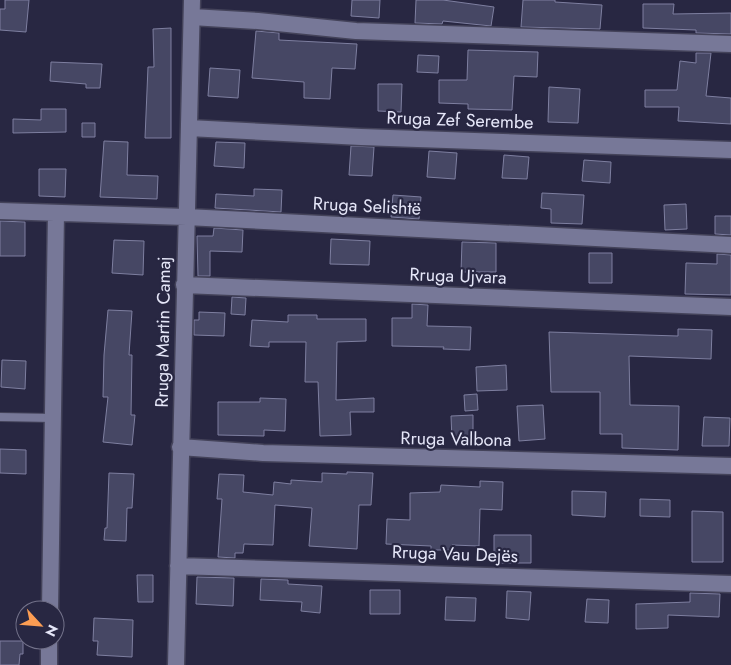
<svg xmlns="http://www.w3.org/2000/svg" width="731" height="665" font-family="Jost,sans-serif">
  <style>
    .building { fill: #464764; stroke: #7e7fa0 }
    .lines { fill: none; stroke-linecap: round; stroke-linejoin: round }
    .lane-casing { stroke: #44435a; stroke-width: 10 }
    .street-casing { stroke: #44435a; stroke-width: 19 }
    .lane { stroke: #777898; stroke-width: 8 }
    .street { stroke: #777898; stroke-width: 16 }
    .labels { text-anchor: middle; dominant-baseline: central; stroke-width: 4.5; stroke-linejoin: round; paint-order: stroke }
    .street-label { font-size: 18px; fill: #e5e6f8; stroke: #282742 }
  </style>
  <rect width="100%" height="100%" fill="#282742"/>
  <path class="building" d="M5 0H29L26 32 0 30V9H5Z
    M352 0H380L379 18 351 16Z
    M416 0H443L494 7 491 26 443 21 442 24 415 23Z
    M523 0H555V2L602 5 600 29 521 27Z
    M643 4H674L673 14 731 13V34L696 33V30L643 28Z
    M171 28V138H145L148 67H154L153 29Z
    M256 31 279 33V40L357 44 355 69 332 68 330 99 304 98V82L252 78Z
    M468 50 538 52 537 77 514 76 512 110 468 109V104L439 103V80H467Z
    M696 53H711L706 96 731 98V124L678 121 679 107H645V90H677L680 61 696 63Z
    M418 55 439 56 438 73 417 72Z
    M51 62 102 64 100 88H86V84L50 81Z
    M210 68 240 70 238 98 208 96Z
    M378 84H402L401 112 378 111Z
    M549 87 580 89 578 123 548 122Z
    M41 109H66V132L13 133V119L41 120Z
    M82 123H95V137H82Z
    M104 141 128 142 127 175 158 176 157 199 100 197Z
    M216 142 245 143 244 168 214 166Z
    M351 146 374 147 372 176 349 175Z
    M429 151 457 153 455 179 427 177Z
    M504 155 529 157 527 179 502 178Z
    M584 160 611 162 610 183 582 181Z
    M39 169H66L65 197 39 196Z
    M254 189 282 190 281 212 215 208 216 194 254 196Z
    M542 193 584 195 582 224 551 223V209L541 208Z
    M393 195 421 197 419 219 391 217Z
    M686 204 687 229 665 230 664 205Z
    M715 216H731V235L715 234Z
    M0 221 25 222V256H0Z
    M214 228 243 230 242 252 210 251V276H198L197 236H213Z
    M331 239 370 241 369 265 330 264Z
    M114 240 144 241 143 275 112 273Z
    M462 242 496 243V272H461Z
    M589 253H612V283H589Z
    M717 254 731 255V295L685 294 686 263 717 264Z
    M232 297 246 298 245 315 231 314Z
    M412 304 428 305 427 326 471 327 470 350 443 349 444 347 392 346V318H412Z
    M108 310 132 311 129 355H132L131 415H135L132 445 103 442 108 397H103L104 355Z
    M199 312 225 313 224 336 194 335V320H199Z
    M288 315H317V319H366V341L337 342 336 400 374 398V412H350L351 435 320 436 318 382H305L306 342H269V347L250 346 252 320 288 322Z
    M678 329 712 330 711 359 629 356 630 405 679 406 678 450 622 448V434H600V392H551L549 332 678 336Z
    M2 360 26 361 25 389 1 387Z
    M506 365 507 390 477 391 476 367Z
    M477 394 478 410 465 411 464 395Z
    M260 398 286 399 285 431 264 430V436L218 435V402H260Z
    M543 405 545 439 519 441 517 406Z
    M473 415V439L452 440 451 416Z
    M704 417 730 418 729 446H702Z
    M0 449 26 450V474L0 473Z
    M347 472 373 473 371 505H359L357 549 309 546 312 508 275 505 273 545 244 544 243 553H235V558L218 557 222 499H217L219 474 244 475 243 492 273 495 274 482 291 484V480L322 482V473L347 474Z
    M109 473 134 474 132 508H127L126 541 104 540 105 528H107Z
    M480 481 503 482 502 510 480 509 479 546 452 545V550H431V546L386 544 387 519 410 520V493L440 492 441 485 480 487Z
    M572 491 606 492 605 517 572 515Z
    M640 499 670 500V517L640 516Z
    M692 511 723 512V562H692Z
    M494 535H531V563H494Z
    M137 575H153V602H138Z
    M197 577 234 578 233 606 196 604Z
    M261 579 288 580V584L322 586 320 613 301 611 302 602 260 600Z
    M370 590H400V614H370Z
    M507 591 531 592 529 620 506 618Z
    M690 593 720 594 719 617 668 615V628L636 629V604L690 602Z
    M446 597 476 598 475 621 445 620Z
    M587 599 609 600 608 623 585 622Z
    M94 618 133 620 132 657 97 655 98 641H93Z
    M0 641H23V654H20L19 665H0Z"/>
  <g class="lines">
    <defs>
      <path id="lane" d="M0 417 53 418"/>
      <path id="street" d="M192 17 258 21 356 31 731 44
        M189 128 361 137 731 150
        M0 211 186 217 731 245
        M184 285 731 307
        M180 447 263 453 731 466
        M178 566 731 584
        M50 610 56 213
        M49 665V640
        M176 665 192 0"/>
    </defs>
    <use href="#lane" class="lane-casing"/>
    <use href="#street" class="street-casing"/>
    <use href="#lane" class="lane"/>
    <use href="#street" class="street"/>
  </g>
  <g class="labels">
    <g class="street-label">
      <text transform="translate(460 120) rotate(2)">Rruga Zef Serembe</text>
      <text transform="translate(367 206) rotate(3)">Rruga Selishtë</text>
      <text transform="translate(458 276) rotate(2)">Rruga Ujvara</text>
      <text transform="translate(163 332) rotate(-89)">Rruga Martin Camaj</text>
      <text transform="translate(456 439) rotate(1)">Rruga Valbona</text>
      <text transform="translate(455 554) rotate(2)">Rruga Vau Dejës</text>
    </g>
  </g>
  <g transform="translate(40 625) rotate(116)"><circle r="24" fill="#282742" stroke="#74738b"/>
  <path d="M0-4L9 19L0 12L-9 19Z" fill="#fc9d53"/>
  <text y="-8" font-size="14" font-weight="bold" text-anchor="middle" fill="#e5e6f8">N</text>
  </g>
</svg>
